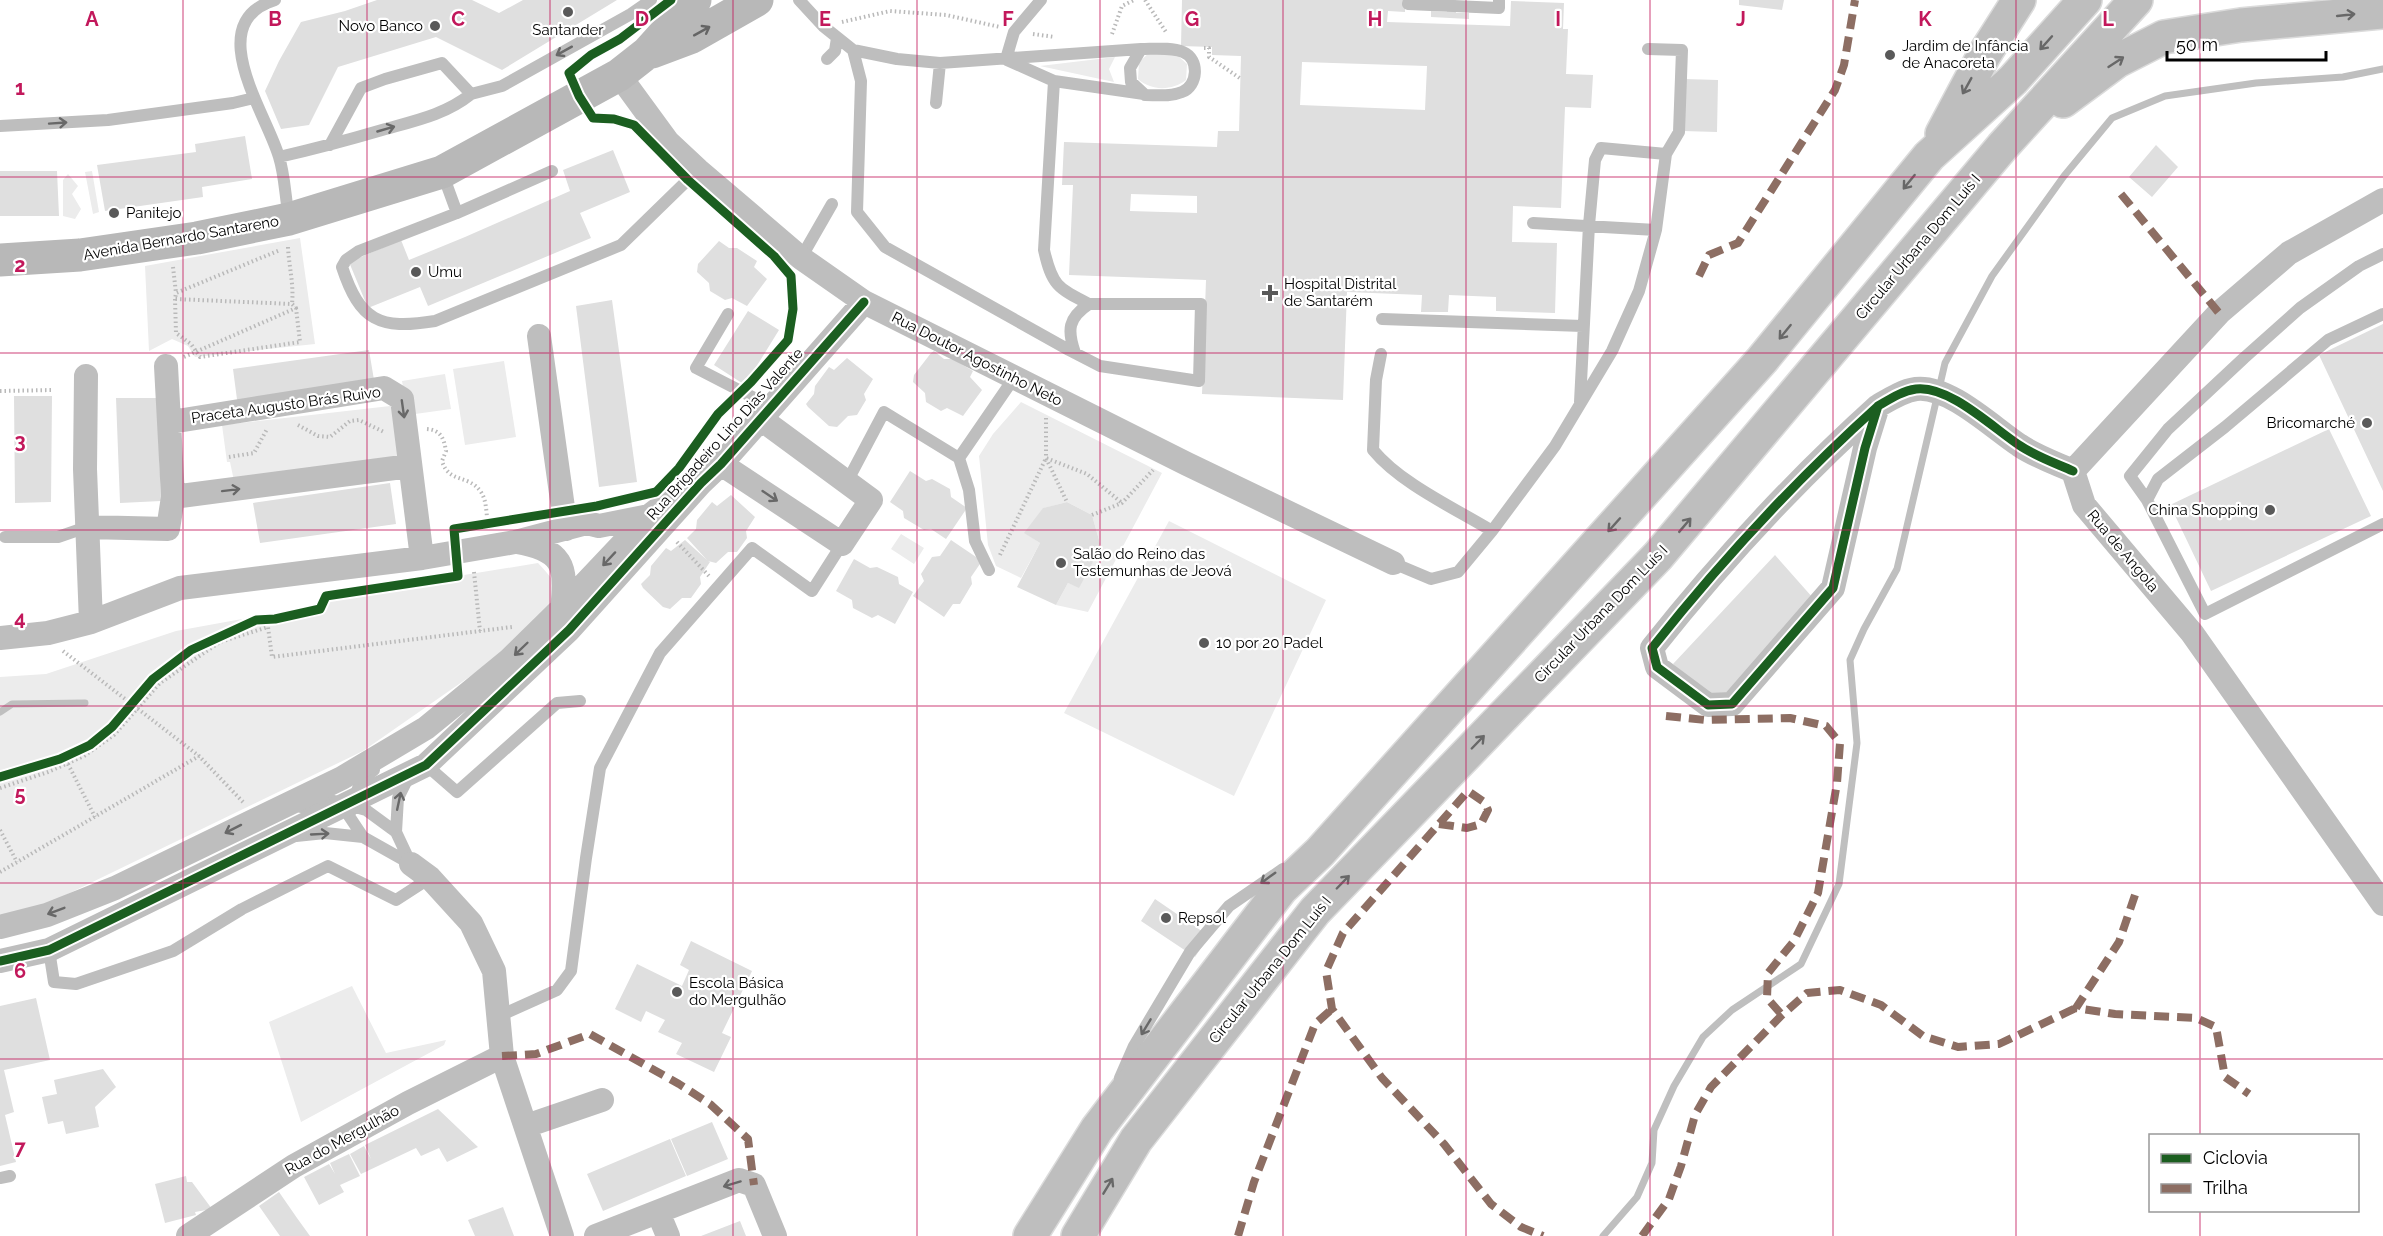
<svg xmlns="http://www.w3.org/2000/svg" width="2383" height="1236" font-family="Raleway,sans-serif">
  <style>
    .green { fill: #ececec }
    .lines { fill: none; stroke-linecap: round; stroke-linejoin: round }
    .stream { stroke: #bfbfbf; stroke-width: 7 }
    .building { fill: #dfdfdf; fill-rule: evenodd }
    .highway-casing { stroke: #dbdbdb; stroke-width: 36 }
    .path { stroke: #b9b9b9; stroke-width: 4; stroke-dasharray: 1.5 3; stroke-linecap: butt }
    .lane { stroke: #bebebe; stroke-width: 12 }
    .street { stroke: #bebebe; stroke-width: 24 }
    .secondary { stroke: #b8b8b8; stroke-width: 33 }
    .highway { stroke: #bebebe; stroke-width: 33 }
    .quiet { stroke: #8d6e63; stroke-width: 8; stroke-dasharray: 15 8; stroke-linecap: butt }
    .cycleway-casing { stroke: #fff; stroke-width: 13 }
    .cycleway { stroke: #1b5e20; stroke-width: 9 }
    .oneway { stroke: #686868 }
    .oneway2 { stroke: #656565 }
    .grid { fill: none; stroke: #c2185b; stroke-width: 1.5; stroke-opacity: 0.55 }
    .poi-dot { fill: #595959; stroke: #fff; stroke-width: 2 }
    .labels { text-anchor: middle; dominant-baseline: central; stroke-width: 4.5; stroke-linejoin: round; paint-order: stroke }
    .poi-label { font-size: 15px; fill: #000; stroke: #fff; text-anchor: start }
    .street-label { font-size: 15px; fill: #000; stroke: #fff }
    .grid-label { font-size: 20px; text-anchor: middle; font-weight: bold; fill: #c2185b; stroke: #fff; stroke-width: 4.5; stroke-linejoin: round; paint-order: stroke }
  </style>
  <rect width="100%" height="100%" fill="#fff"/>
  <path class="green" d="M1149 53 1177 55 1187 64 1186 80C1172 91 1151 91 1138 79L1139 62Z
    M1115 57 1109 69 1114 82 1040 66Z
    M92 171 99 212 93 214 85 172Z
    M68 174 78 186 72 194 81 209 75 219 63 216V180Z
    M300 238 315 344 195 357 188 346 172 339 149 351 145 266Z
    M504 361 516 437 465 445 453 369Z
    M445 374 451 409 408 415 402 381Z
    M1021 402 1162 473 1088 612 1056 605 1068 583 1079 587 1101 547 1092 515 1067 502 1044 508 1025 533 1040 543 1021 578 996 566 988 545 979 456 993 434Z
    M399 405 405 459 234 481 230 462H227L222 425Z
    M1169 521 1326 600 1234 796 1064 713Z
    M901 534 924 548 914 564 891 549Z
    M538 563C563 589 558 592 545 624L363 751 43 906 0 917V677L46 674 176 631 253 617 321 611 329 597Z
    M352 986 386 1053 446 1040 444 1045 301 1122 269 1022Z"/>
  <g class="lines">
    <path class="stream" d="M0 712 12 704 85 703
      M1603 1236 1637 1197 1652 1163 1654 1130 1674 1086 1703 1037 1732 1010 1801 964 1839 884 1857 743 1850 660 1864 629 1897 569 1945 363 1992 276 2064 176 2112 118 2165 96 2256 83 2343 77 2383 69"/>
  </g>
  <path class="building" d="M377 0H472L499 13 523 0H617L502 70 436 37 338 67 309 125 281 129 265 91 279 61 301 22 345 11Z
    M1182 0H1405V12L1388 11 1387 22 1510 26 1511 1 1564 3 1563 29H1568L1566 74 1593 75 1591 108 1565 107 1561 208 1513 206 1512 242 1557 243 1555 313 1496 311V297L1449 295 1448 312H1421L1422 295 1347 292 1343 400 1202 394 1206 280 1069 275 1073 185H1062L1064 142 1217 147 1218 131H1239L1241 56 1212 55V47L1181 46ZM1302 62 1427 66 1425 110 1300 105ZM1131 194 1197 196V213L1130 211Z
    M1448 0H1456V13H1469V19L1431 17V11L1447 12Z
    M1739 0H1784L1782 10 1739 5Z
    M1684 79 1718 80 1717 132 1683 131Z
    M245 136 252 179 202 187 203 197 105 211 97 165 196 152 195 144Z
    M2156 145 2178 167 2152 197 2129 177Z
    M613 150 630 192 580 213 591 238 428 306 420 287 368 308 349 262 401 240 409 260 465 237 570 191 563 170Z
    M0 171H57L59 216H0Z
    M719 241 729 248H737L757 261 754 267 767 279 747 306 732 298 725 300 710 291 709 283 697 272 698 264Z
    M612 300 637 482 599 487 576 306Z
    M748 311 779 330 745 385 714 365Z
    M2383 324V491L2319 355Z
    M369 350 375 386 238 407 233 369Z
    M934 351 944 359H953L973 371 970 377 982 390 963 416 947 408 941 411 926 402 925 393 913 382 914 375 931 353Z
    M847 358 873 379 864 394 866 400 857 415 848 416 837 427 829 426 808 407 806 404 814 394 815 386 829 367 834 370Z
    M14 396H52L51 502 15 503Z
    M116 398H157L161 501 120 503Z
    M2329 429 2371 516 2211 591 2170 505Z
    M910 471 926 481 932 479 950 489 951 497 967 508 946 539 931 529 924 530 904 518 903 511 890 502Z
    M390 483 396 524 260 543 253 503Z
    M731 495 755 517 746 531 747 538 737 552H728L716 563 708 561 710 562 700 577 701 584 691 598H682L670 609 663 607 643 588 641 584 650 575 651 566 666 548 671 551 685 540 707 560 687 538 696 529 697 520 712 502 717 506Z
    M1067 502 1092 515 1101 547 1079 588 1068 583 1056 605 1017 587 1040 543 1024 533 1043 508Z
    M951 540 982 561 971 577 972 584 960 604H953L944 617 913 596 924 581 921 574 932 557 940 556Z
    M1775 555 1813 598 1717 703 1673 664Z
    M854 559 870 568 877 567 898 577 899 584 913 592 895 624 878 615 872 618 853 608 852 600 836 591Z
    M1155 899 1209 936 1195 957 1141 921Z
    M691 941 752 971 722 1033 731 1037 714 1072 676 1054 682 1043 658 1032 665 1020 646 1011 641 1022 615 1009 637 964 682 986 689 970 680 965Z
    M36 998 50 1060 4 1070 14 1112 5 1115 16 1162 0 1166V1006Z
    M103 1069 116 1087 95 1107 99 1127 66 1134 63 1121 48 1124 42 1097 57 1094 54 1080Z
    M438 1109 478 1147 447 1162 439 1148 421 1156 416 1148 361 1174 350 1154 364 1146 371 1159 365 1145Z
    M712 1122 728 1159 687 1176 671 1139Z
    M670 1139 686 1176 603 1211 587 1174Z
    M349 1154 360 1176 340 1185 344 1192 319 1205 304 1177 329 1164 335 1174 330 1163Z
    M186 1176 187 1182H192L212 1209 195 1212 196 1215 165 1223 155 1184Z
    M279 1192 297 1218 310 1236H280L259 1206Z
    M503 1207 514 1236H475L468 1220Z
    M740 1221 746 1236H701Z"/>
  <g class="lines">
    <defs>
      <path id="highway" d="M2063 101 2117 61 2164 37 2241 25 2383 12
        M1942 134 1984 55 2019 0
        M1030 1236 1097 1129 1281 889 1320 852 1762 360 1929 156 2013 80 2085 0
        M1078 1236 1136 1140 1315 911 1658 556 2002 147 2136 0"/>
    </defs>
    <use href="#highway" class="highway-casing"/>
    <path class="path" d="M1145 0 1166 32
      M842 22 890 11 946 15 1000 27
      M1033 34 1055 37
      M1112 34 1122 6 1134 0
      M1204 48H1209V57L1241 79
      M288 247C289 267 294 284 292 304
      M173 267 176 293
      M175 299 176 333 191 344 200 357 300 342 296 308
      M184 357 296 308 292 304 175 299 176 293 280 250
      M0 391 53 390
      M1046 418V458L1067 502
      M298 425 318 436 330 437 350 421 359 420 384 432
      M427 429C441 430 444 439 446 451L442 461C449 484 469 474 481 492 487 501 486 514 488 524
      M229 457 254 453 267 429
      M1092 515 1122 503 1153 470
      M677 542 709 576
      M1000 555 1046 458 1087 474 1122 503
      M474 572 480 631
      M63 651 199 756 243 802
      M68 764 95 817
      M0 788 48 772 84 756 114 735 160 683 220 642 268 627 272 657 512 627
      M0 830 17 862
      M0 872 199 756"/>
    <path class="lane" d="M275 0C201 23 267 114 279 157 285 176 285 197 289 217
      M799 0 823 26 853 50 897 59 940 63 1141 49C1154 49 1171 47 1183 52 1200 59 1198 86 1182 92 1170 97 1157 95 1145 95L1131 82 1130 68 1141 49
      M1409 0 1408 4 1499 8V0
      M1648 49 1682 50 1679 132 1666 154 1656 230
      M853 50 861 81 857 212 885 247 1069 350 1100 366 1199 381 1201 304H1089C1068 318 1067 330 1075 353
      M827 59 835 51 837 38
      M1006 59 1014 32 1041 0
      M1007 60 1054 81 1044 250C1052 285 1057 288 1089 304
      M1054 81 1144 94
      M471 94 502 86 631 14 651 0
      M936 103 940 63
      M0 126 108 120 233 103 254 98
      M279 157C314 149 348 140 382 130 414 121 445 115 471 94L442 63 385 79 361 88 330 145
      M552 171 457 213 359 251 346 260 342 267C360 321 379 330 435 321L621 245 698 170
      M442 172 457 213
      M801 258 832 204
      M728 314 696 368 772 407
      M2383 314 2328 340 2225 427 2158 479 2147 500 2205 614 2383 524
      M1382 319 1583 326
      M1381 354 1376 380 1373 450C1400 483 1454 508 1492 531
      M1580 402 1589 225 1595 160 1601 148 1666 154
      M959 458 969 490 975 541 989 570
      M847 482 884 412 959 458 1014 378
      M2147 500 2130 476 2168 429 2244 358 2300 308 2359 266 2383 254
      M5 537H58L87 527
      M1393 563 1431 579 1458 572 1492 531 1555 446 1612 351 1639 291 1656 230 1533 223
      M426 765 457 792 557 703 580 701
      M301 807 334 801 366 810 396 832 411 864
      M396 832 398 798 409 776
      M296 836 325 833 363 837 411 864
      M363 837 349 816 360 782 374 770
      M49 950 54 982 76 984 173 951 242 909 328 866 396 900 430 878
      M499 1016 557 990 571 971 586 858 600 768 660 653 752 548 812 591 842 544
      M1120 1078 1134 1046 1190 952 1229 906 1283 869
      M0 1178 10 1176"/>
    <path class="street" d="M619 75 668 142 698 170 801 258 864 302 1187 464 1393 563
      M539 336 566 529
      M86 376 85 469 91 622
      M1878 406C1796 480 1721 561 1652 648L1657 667 1708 705 1732 704 1833 588 1865 448 1878 406C1890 399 1902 391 1916 389 1949 385 1993 428 2019 445 2035 456 2055 463 2073 471
      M171 422 384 388 402 399 422 558
      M721 464 842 544 871 500 761 419
      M2073 471 2084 505 2192 633 2383 904
      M2073 471 2219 313 2289 253 2383 200
      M173 497 410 466
      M87 527 168 529 173 497 166 366
      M517 542C562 550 568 565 562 608
      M0 638 48 633 91 622 180 588 422 558 515 542 587 523 599 526 649 516
      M411 864 430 878 471 923 494 971 502 1056 562 1236
      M0 927 47 915 115 888 342 778 426 728 509 660 562 608 649 516 675 496
      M0 961 49 950 426 765 569 630 701 483 721 464 864 302
      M526 1126 602 1100
      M658 1212 668 1236
      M188 1236 294 1166 408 1103 502 1056
      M596 1236 739 1180 754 1185 775 1236"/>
    <path class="secondary" d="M652 52 692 37 757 0
      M0 260 80 255 197 238 289 219 442 172 619 75 647 53 695 0"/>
    <use href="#highway" class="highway"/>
    <path class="quiet" d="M2121 194 2219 313
      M1699 276 1709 255 1738 243 1835 90 1844 65 1855 0
      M1666 716 1705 720 1790 718 1826 726 1840 743 1837 783 1818 893 1794 941 1768 973 1767 998 1782 1015
      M1439 824 1467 828 1481 824 1488 810 1484 802 1468 791 1343 933 1326 971 1332 1009 1382 1078 1444 1144 1491 1204 1521 1227 1543 1236
      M2135 895 2119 942 2076 1008 2115 1014 2196 1018 2216 1027 2225 1077 2249 1094
      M502 1056 536 1054 590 1034 679 1084 710 1104 748 1139 754 1185
      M1238 1236 1254 1182 1315 1024 1332 1009
      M1642 1236 1669 1199 1681 1166 1695 1115 1711 1087 1782 1015 1807 993 1840 990 1881 1005 1923 1036 1958 1047 1999 1044 2076 1008"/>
    <defs>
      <path id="cycleway" d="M1878 406C1796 480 1721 561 1652 648L1657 667 1708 705 1732 704 1833 588 1865 448 1878 406C1890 399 1902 391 1916 389 1949 385 1993 428 2019 445 2035 456 2055 463 2073 471
        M0 777 60 759 90 745 112 727 153 679 191 650 256 620 275 619 320 609 326 596 458 576 454 529 597 506 656 492 679 468 718 414 751 382 788 340 793 309 791 276 774 256 688 180 634 125 614 119 593 118 579 96 569 73 591 55 620 39 671 0
        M0 961 49 950 426 765 569 630 701 483 721 464 864 302"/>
    </defs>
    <use href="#cycleway" class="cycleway-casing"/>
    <use href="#cycleway" class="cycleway"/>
  </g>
  <defs><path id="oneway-shaft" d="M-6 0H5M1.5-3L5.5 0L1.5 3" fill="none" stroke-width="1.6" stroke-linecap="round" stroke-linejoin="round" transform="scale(1.5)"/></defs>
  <g class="oneway">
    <use href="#oneway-shaft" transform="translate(2346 15) rotate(-6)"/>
    <use href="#oneway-shaft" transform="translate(2046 43) rotate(132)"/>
    <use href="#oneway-shaft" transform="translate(564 51) rotate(151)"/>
    <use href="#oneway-shaft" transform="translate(2116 62) rotate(-33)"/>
    <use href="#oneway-shaft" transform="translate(1967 86) rotate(119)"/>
    <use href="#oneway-shaft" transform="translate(58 123) rotate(-4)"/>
    <use href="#oneway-shaft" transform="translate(386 129) rotate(-16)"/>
    <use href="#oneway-shaft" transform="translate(1909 182) rotate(129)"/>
    <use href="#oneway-shaft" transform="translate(1785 332) rotate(129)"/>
    <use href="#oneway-shaft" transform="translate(403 409) rotate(82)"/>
    <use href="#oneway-shaft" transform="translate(231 490) rotate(-7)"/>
    <use href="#oneway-shaft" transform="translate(770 496) rotate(34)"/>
    <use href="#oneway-shaft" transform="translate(1614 525) rotate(132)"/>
    <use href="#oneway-shaft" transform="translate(1685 525) rotate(-50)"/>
    <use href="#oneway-shaft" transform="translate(609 559) rotate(133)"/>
    <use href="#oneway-shaft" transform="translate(521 649) rotate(136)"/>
    <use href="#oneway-shaft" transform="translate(1478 742) rotate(-46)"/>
    <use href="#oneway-shaft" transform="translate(399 801) rotate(-78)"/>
    <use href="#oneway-shaft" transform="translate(233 829) rotate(153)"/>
    <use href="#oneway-shaft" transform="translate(320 834) rotate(-3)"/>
    <use href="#oneway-shaft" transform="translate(1268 878) rotate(144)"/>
    <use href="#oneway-shaft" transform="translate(1343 882) rotate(-46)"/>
    <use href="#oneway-shaft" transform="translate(56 911) rotate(159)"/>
    <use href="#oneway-shaft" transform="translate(1146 1027) rotate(121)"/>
    <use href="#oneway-shaft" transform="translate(732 1184) rotate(163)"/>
    <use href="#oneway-shaft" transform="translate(1108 1186) rotate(-59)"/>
  </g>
  <use class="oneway2" href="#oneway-shaft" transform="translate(702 31) rotate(-29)"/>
  <path class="grid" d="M183 0V1236M367 0V1236M550 0V1236M733 0V1236M917 0V1236M1100 0V1236M1283 0V1236M1466 0V1236M1650 0V1236M1833 0V1236M2016 0V1236M2200 0V1136M0 177H2383M0 353H2383M0 530H2383M0 706H2383M0 883H2383M0 1059H2383M2200 1210V1236"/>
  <g class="poi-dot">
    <circle cx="568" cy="12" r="6"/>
    <circle cx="435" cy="26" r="6"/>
    <circle cx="1890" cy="55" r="6"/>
    <circle cx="114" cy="213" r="6"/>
    <circle cx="416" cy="272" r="6"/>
    <path d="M1267 284h6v6h6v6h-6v6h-6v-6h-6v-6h6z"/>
    <circle cx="2367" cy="423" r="6"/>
    <circle cx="2270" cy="510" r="6"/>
    <circle cx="1061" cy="563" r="6"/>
    <circle cx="1204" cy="643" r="6"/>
    <circle cx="1166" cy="918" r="6"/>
    <circle cx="677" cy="992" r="6"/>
  </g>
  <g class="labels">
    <g class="poi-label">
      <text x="423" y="26" text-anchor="end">Novo Banco</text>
      <text x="568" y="30" text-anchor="middle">Santander</text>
      <text x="1902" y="46">Jardim de Infância<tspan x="1902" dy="17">de Anacoreta</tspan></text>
      <text x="126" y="213">Panitejo</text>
      <text x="428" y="272">Umu</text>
      <text x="1284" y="284">Hospital Distrital<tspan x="1284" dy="17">de Santarém</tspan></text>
      <text x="2355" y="423" text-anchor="end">Bricomarché</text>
      <text x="2258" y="510" text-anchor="end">China Shopping</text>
      <text x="1073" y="554">Salão do Reino das<tspan x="1073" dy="17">Testemunhas de Jeová</tspan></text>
      <text x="1216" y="643">10 por 20 Padel</text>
      <text x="1178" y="918">Repsol</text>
      <text x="689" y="983">Escola Básica<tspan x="689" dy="17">do Mergulhão</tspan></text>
    </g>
    <g class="street-label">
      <text transform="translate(181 238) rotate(-10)">Avenida Bernardo Santareno</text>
      <text transform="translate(1918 247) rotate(-50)">Circular Urbana Dom Luís I</text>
      <text transform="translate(977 359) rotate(27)">Rua Doutor Agostinho Neto</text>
      <text transform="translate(286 405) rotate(-8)">Praceta Augusto Brás Ruivo</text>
      <text transform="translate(725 434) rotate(-48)">Rua Brigadeiro Lino Dias Valente</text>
      <text transform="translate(2123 551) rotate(50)">Rua de Angola</text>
      <text transform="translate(1601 614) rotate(-46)">Circular Urbana Dom Luís I</text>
      <text transform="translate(1270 970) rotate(-51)">Circular Urbana Dom Luís I</text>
      <text transform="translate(342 1140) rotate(-29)">Rua do Mergulhão</text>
    </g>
  </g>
  <g class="grid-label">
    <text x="92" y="26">A</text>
    <text x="275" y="26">B</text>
    <text x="458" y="26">C</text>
    <text x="642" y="26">D</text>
    <text x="825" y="26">E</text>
    <text x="1008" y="26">F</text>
    <text x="1192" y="26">G</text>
    <text x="1375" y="26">H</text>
    <text x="1558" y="26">I</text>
    <text x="1741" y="26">J</text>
    <text x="1925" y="26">K</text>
    <text x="2108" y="26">L</text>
    <text x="20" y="95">1</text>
    <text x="20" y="272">2</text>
    <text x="20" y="448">3</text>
    <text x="20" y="625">4</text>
    <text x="20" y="801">5</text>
    <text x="20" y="978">6</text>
    <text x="20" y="1155">7</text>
  </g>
  <rect x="2149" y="1134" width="210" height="78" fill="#ffffff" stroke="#999999" stroke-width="1.5"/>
  <rect x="2161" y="1154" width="30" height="9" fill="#1b5e20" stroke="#999999" stroke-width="1.5"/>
  <text x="2203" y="1164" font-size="18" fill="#000000">Ciclovia</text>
  <rect x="2161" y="1184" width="30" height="9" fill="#8d6e63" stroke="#999999" stroke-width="1.5"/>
  <text x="2203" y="1194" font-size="18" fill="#000000">Trilha</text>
  <path d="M2167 51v9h159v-9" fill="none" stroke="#000000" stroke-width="3"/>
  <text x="2176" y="51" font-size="18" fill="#000000" stroke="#ffffff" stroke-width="4.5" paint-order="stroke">50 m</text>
</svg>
